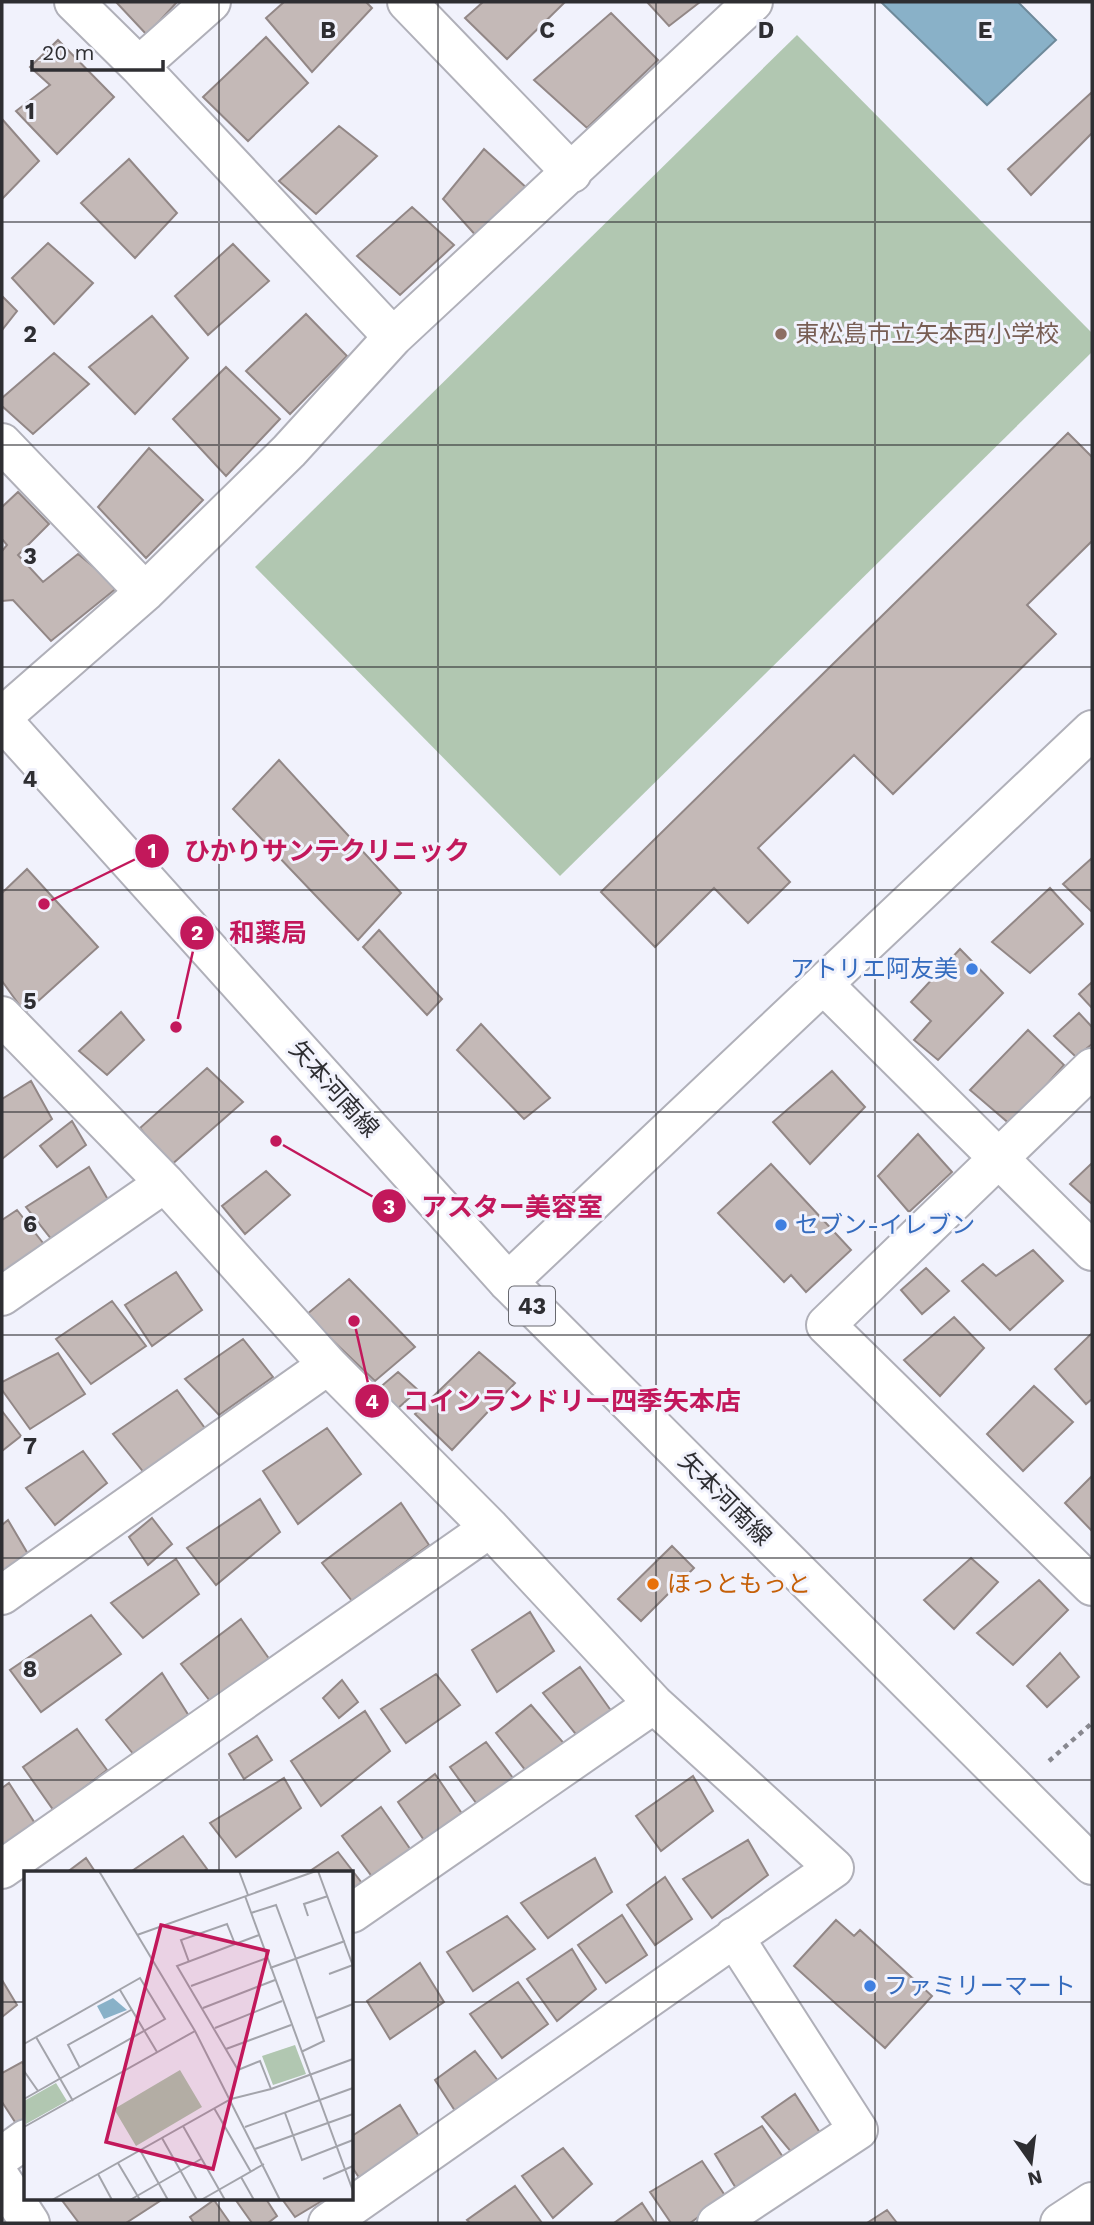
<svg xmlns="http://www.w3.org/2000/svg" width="1094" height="2225" font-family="'Work Sans','Noto Sans JP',sans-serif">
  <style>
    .green { fill: #b1c7b1 }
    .water { fill: #89b1c8; stroke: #6e8a9b; stroke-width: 2 }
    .building { fill: #c4b9b7; stroke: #928786; stroke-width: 2 }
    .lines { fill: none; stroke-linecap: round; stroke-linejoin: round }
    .street-casing { stroke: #b0b0b9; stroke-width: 42 }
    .secondary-casing { stroke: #b0b0b9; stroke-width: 42 }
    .primary-casing { stroke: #b0b0b9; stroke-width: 42 }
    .path { stroke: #88888f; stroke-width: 4.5; stroke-dasharray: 5 5; stroke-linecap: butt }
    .street { stroke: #fff; stroke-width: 38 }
    .secondary { stroke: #fff; stroke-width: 38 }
    .primary { stroke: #fff; stroke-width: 38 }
    .grid { fill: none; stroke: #2e2e32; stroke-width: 2; stroke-opacity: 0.55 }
    .education-dot { fill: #8d6e63; stroke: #f1f2fc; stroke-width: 2.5 }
    .shop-dot { fill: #3f7fe0; stroke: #f1f2fc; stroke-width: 2.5 }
    .food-dot { fill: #e8710a; stroke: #f1f2fc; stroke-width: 2.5 }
    .labels { text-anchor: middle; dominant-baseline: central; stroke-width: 6; stroke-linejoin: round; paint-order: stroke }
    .shield { fill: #f1f2fc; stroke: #68696f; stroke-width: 2 }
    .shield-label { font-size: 23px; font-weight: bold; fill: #2e2e32 }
    .education-label { font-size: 24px; fill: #785e54; stroke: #f1f2fc; text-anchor: start }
    .shop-label { font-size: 24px; fill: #366cbe; stroke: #f1f2fc; text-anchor: start }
    .street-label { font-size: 24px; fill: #2e2e32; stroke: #f1f2fc }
    .food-label { font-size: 24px; fill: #c56008; stroke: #f1f2fc; text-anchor: start }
    .inset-road { fill: none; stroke: #a3a4ab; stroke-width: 2 }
    .view { fill: #c2185b; fill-opacity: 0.15; stroke: #c2185b; stroke-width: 3.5 }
    .inset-edge { fill: none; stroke: #2e2e32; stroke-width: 3.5 }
    .grid-label { font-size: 23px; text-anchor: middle; font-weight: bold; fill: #2e2e32; stroke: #f1f2fc; stroke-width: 6; stroke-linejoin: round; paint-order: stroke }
    .leader { fill: none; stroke: #c2185b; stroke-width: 2.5 }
    .callout-dot { fill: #c2185b; stroke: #f1f2fc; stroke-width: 2.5 }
    .mark-label { font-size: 21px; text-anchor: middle; font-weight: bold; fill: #fff }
    .callout-label { font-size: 26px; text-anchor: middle; font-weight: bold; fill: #c2185b; stroke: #f1f2fc; stroke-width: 6; stroke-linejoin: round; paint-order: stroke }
  </style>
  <rect width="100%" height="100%" fill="#f1f2fc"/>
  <path class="green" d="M797 35 1092 333V352L560 876 255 567Z"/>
  <path class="water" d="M881 2H1018L1056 40 987 105Z"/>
  <path class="building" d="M116 2H177L147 35Z
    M284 2H366L372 8 312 72 266 18Z
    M483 2H565L507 59 465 18Z
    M647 2H700L669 26Z
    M611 13 658 60 587 128 534 80Z
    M266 37 308 83 248 141 203 97Z
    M58 40 114 97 57 154 16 111 50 85 30 67Z
    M1092 92V133L1031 195 1008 169Z
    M2 119 39 161 2 199Z
    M339 126 377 156 316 214 279 181Z
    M484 149 529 190 479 239 443 199Z
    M129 159 177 213 135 258 81 203Z
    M412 207 454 245 400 295 357 256Z
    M48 243 93 283 54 324 12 278Z
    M233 244 269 281 208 335 175 296Z
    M2 296 17 311 2 330Z
    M306 314 347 356 290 414 246 371Z
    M152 316 188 358 135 414 89 367Z
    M54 353 89 384 33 434 2 406V398Z
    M226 367 280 419 226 476 173 419Z
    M1068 433 1092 457V541L1027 605 1056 634 893 794 854 755 758 848 790 882 748 923 714 888 655 947 601 892Z
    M149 448 203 500 146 558 98 507Z
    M18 492 49 524 18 555 43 582 78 554 118 587 51 641 13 600 2 601V551L7 545 2 539V507Z
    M279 760 401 893 358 940 233 809Z
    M1092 858V912L1063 884Z
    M27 869 98 947 25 1013 2 981V893Z
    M1050 888 1083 924 1030 973 992 942Z
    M379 930 442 999 427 1015 363 947Z
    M960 949 1003 993 938 1060 914 1040 931 1021 911 1002Z
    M1092 982V1008L1079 994Z
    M121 1012 144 1040 107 1075 79 1051Z
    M1079 1013 1092 1027V1044L1076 1057 1054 1036Z
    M481 1024 550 1098 524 1119 457 1050Z
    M1028 1030 1064 1065 1011 1125 970 1090Z
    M207 1068 243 1102 170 1166 140 1128Z
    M832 1071 865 1107 810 1164 773 1122Z
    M31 1081 52 1119 2 1159V1099Z
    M72 1121 86 1145 57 1167 40 1146Z
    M918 1134 952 1172 909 1212 878 1176Z
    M1092 1163V1204L1070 1184Z
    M771 1164 851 1250 806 1292 791 1275 784 1282 718 1213Z
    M89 1167 110 1203 56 1245 26 1207Z
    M266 1171 290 1195 245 1234 222 1206Z
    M17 1210 47 1248 2 1286V1220Z
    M1033 1250 1063 1281 1010 1330 962 1281 983 1264 996 1276Z
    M926 1268 949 1291 922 1314 901 1290Z
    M176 1272 202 1310 152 1346 125 1305Z
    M349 1279 415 1347 375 1381 306 1315Z
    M112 1301 146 1346 91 1384 56 1339Z
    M954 1317 984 1348 940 1396 904 1360Z
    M1092 1333V1399L1086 1404 1055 1369Z
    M243 1339 273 1377 219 1415 185 1379Z
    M479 1352 515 1383 452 1450 415 1414Z
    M58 1353 85 1394 30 1429 2 1390V1382Z
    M398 1372 418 1390 396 1410 378 1389Z
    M1034 1386 1073 1422 1023 1471 987 1434Z
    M177 1390 207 1431 145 1474 113 1434Z
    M2 1411 21 1436 2 1451Z
    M327 1428 361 1474 298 1524 263 1471Z
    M83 1451 107 1483 55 1525 26 1488Z
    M1092 1476V1531L1065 1503Z
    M260 1499 280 1532 216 1585 187 1548Z
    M401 1503 429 1545 352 1601 322 1563Z
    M152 1518 172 1544 148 1565 129 1537Z
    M8 1520 28 1554 2 1572V1525Z
    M672 1546 694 1568 641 1621 618 1599Z
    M971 1558 998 1582 954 1629 924 1600Z
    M176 1559 199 1594 143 1638 111 1603Z
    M1039 1580 1068 1610 1013 1665 977 1633Z
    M530 1612 554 1651 497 1692 472 1650Z
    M91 1615 121 1654 41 1712 10 1670Z
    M241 1619 270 1660 214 1706 181 1664Z
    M1060 1653 1079 1677 1047 1707 1027 1686Z
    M580 1667 612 1712 579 1738 543 1693Z
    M162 1673 189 1716 134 1755 106 1720Z
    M436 1674 460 1705 406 1743 381 1709Z
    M342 1680 358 1702 339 1718 323 1698Z
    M531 1705 567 1747 530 1776 496 1733Z
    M365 1711 390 1751 321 1806 291 1761Z
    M77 1729 107 1770 54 1811 23 1767Z
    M257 1736 272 1760 244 1779 229 1754Z
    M486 1742 516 1782 479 1807 450 1767Z
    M435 1774 465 1818 428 1846 398 1802Z
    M693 1776 713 1811 661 1851 636 1816Z
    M284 1778 301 1808 236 1857 210 1823Z
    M9 1783 38 1828 2 1851V1788Z
    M381 1807 413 1853 376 1882 342 1836Z
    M183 1836 207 1869 201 1873H129Z
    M748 1840 768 1875 712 1918 683 1879Z
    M338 1852 365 1887 352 1897V1873H307Z
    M86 1858 96 1873H66Z
    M595 1858 612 1892 548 1938 521 1903Z
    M665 1877 692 1919 655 1945 627 1905Z
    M622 1915 647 1955 606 1983 578 1945Z
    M507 1916 535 1949 473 1991 447 1952Z
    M836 1920 854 1936 860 1930 932 1996 885 2048 794 1966Z
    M572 1949 596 1989 557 2021 527 1979Z
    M420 1963 444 2002 390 2039 367 2001Z
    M2 1980 17 2005 2 2017Z
    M518 1982 548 2024 502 2058 470 2014Z
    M475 2051 499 2082 459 2117 435 2080Z
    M22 2062 26 2068V2118L17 2125 2 2102V2073Z
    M795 2094 824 2139 797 2159 762 2117Z
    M400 2105 420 2138 360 2179 352 2167V2136Z
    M762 2126 787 2163 742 2198 715 2154Z
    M563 2148 592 2184 553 2218 522 2176Z
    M702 2161 726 2197 690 2223H671L650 2192Z
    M515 2186 542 2223H470L467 2220Z
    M61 2199H163L126 2223H79Z
    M235 2199H266L277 2216 268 2223H252Z
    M282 2199H325L295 2217Z
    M214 2200 230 2223H194L190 2217Z
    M642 2203 655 2223H614Z
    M887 2210 897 2223H867Z"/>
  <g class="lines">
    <defs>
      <path id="street" d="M74 2 139 66 393 337
        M407 2 572 173
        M139 66 211 2
        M2 443 145 592
        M2 717 145 592 289 451 393 337 753 2
        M825 986 1092 1251
        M2 1016 165 1183 328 1365 490 1528 654 1704 834 1868 328 2223
        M1092 1068 826 1325 1092 1586
        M508 1282 1092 730
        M2 1296 165 1183
        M2 1595 328 1365
        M2 1869 490 1528
        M352 1913 654 1704
        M2 2156 26 2139
        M2 2180 30 2223
        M717 2223 858 2130 734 1937"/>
      <path id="secondary" d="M1060 2223 1092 2202"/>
      <path id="primary" d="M2 720 508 1282 1092 1865"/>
    </defs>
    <use href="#street" class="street-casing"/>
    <use href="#secondary" class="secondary-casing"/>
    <use href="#primary" class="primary-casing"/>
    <path class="path" d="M1049 1761 1092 1723"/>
    <use href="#street" class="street"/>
    <use href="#secondary" class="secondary"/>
    <use href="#primary" class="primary"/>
  </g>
  <path class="grid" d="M219 2V1873M438 2V2223M656 2V2223M875 2V2223M2 222H1092M2 445H1092M2 667H1092M2 890H1092M2 1112H1092M2 1335H1092M2 1558H1092M2 1780H1092M2 2002H26M352 2002H1092M219 2199V2223"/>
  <circle class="education-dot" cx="781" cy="334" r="7"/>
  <g class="shop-dot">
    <circle cx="972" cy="969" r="7"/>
    <circle cx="781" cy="1225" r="7"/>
    <circle cx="870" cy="1986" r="7"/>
  </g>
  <circle class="food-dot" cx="653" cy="1584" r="7"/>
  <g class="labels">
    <rect class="shield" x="509" y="1286.5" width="46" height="39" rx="5"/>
    <g class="shield-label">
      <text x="532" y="1306">43</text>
    </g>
    <g class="education-label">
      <text x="795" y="334">東松島市立矢本西小学校</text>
    </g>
    <g class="shop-label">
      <text x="958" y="969" text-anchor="end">アトリエ阿友美</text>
      <text x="795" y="1225">セブン-イレブン</text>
      <text x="884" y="1986">ファミリーマート</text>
    </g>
    <g class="street-label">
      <text transform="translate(334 1089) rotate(48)">矢本河南線</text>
      <text transform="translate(725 1499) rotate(45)">矢本河南線</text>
    </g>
    <g class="food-label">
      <text x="667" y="1584">ほっともっと</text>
    </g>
  </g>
  <g transform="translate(24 1871)">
    <rect width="329" height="329" fill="#f1f2fc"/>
    <path d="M271 174 282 203 249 214 238 185ZM156 199 178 236 112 275 90 238ZM32 212 43 230 2 253 0 230Z" fill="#b1c7b1"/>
    <path d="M89 127 103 139 80 148 73 135Z" fill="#89b1c8"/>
    <path class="inset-road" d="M75 0 171 160 256 329M215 0 224 24M294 0 329 95M221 25 329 320M227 42 252 34 272 88 300 170 277 181M284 45 280 33 304 25M113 64 292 0M235 64 153 95 214 199 236 190 247 218M165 91 157 69 203 53 211 73M246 97 321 70M305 103 329 94M167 115 243 87M96 119 133 181M179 137 251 109M293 147 329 133M191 157 258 130M12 166 49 230M0 173 116 107 141 148 0 228M202 178 267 154M56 197 44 174 107 139M0 200 14 220M190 237 227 301M261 242 278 289 329 269M159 255 201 329M0 256 171 160M221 256 329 217M138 267 173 329M231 278 329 243M116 279 144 329M94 292 116 329M74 303 88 329M217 306 230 329M299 308 329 295M28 329 207 228 247 218 329 188M106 329 177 288M177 329 240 293"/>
    <path class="view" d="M137 54 244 80 189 298 82 271Z"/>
    <rect width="329" height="329" class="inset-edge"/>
  </g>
  <g class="grid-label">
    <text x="328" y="38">B</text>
    <text x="547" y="38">C</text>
    <text x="766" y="38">D</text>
    <text x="985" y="38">E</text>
    <text x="30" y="119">1</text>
    <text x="30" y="342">2</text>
    <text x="30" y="564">3</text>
    <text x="30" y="787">4</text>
    <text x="30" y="1009">5</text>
    <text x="30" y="1232">6</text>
    <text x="30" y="1454">7</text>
    <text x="30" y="1677">8</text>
  </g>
  <path class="leader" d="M44 904L152 851M176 1027L197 933M276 1141L389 1206M354 1321L372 1401"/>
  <g class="callout-dot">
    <circle cx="44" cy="904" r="7"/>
    <circle cx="176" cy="1027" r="7"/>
    <circle cx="276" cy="1141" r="7"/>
    <circle cx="354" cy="1321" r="7"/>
    <circle cx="152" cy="851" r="18"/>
    <circle cx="197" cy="933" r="18"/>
    <circle cx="389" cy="1206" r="18"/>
    <circle cx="372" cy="1401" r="18"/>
  </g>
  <g class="mark-label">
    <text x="152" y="858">1</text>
    <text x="197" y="940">2</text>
    <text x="389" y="1214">3</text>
    <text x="372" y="1409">4</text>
  </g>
  <g class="callout-label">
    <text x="327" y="860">ひかりサンテクリニック</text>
    <text x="268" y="942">和薬局</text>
    <text x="512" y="1216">アスター美容室</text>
    <text x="572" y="1410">コインランドリー四季矢本店</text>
  </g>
  <rect width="1094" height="2225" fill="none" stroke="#2e2e32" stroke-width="7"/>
  <g transform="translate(1031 2162) rotate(166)" stroke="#f1f2fc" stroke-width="5" paint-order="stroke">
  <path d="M0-5L12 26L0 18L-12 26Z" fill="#2e2e32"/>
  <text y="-10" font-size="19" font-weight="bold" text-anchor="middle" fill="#2e2e32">N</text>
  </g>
  <path d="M32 60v10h131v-10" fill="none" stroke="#2e2e32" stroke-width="3.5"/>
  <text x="42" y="60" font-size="21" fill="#2e2e32" stroke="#f1f2fc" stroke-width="5" paint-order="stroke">20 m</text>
</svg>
